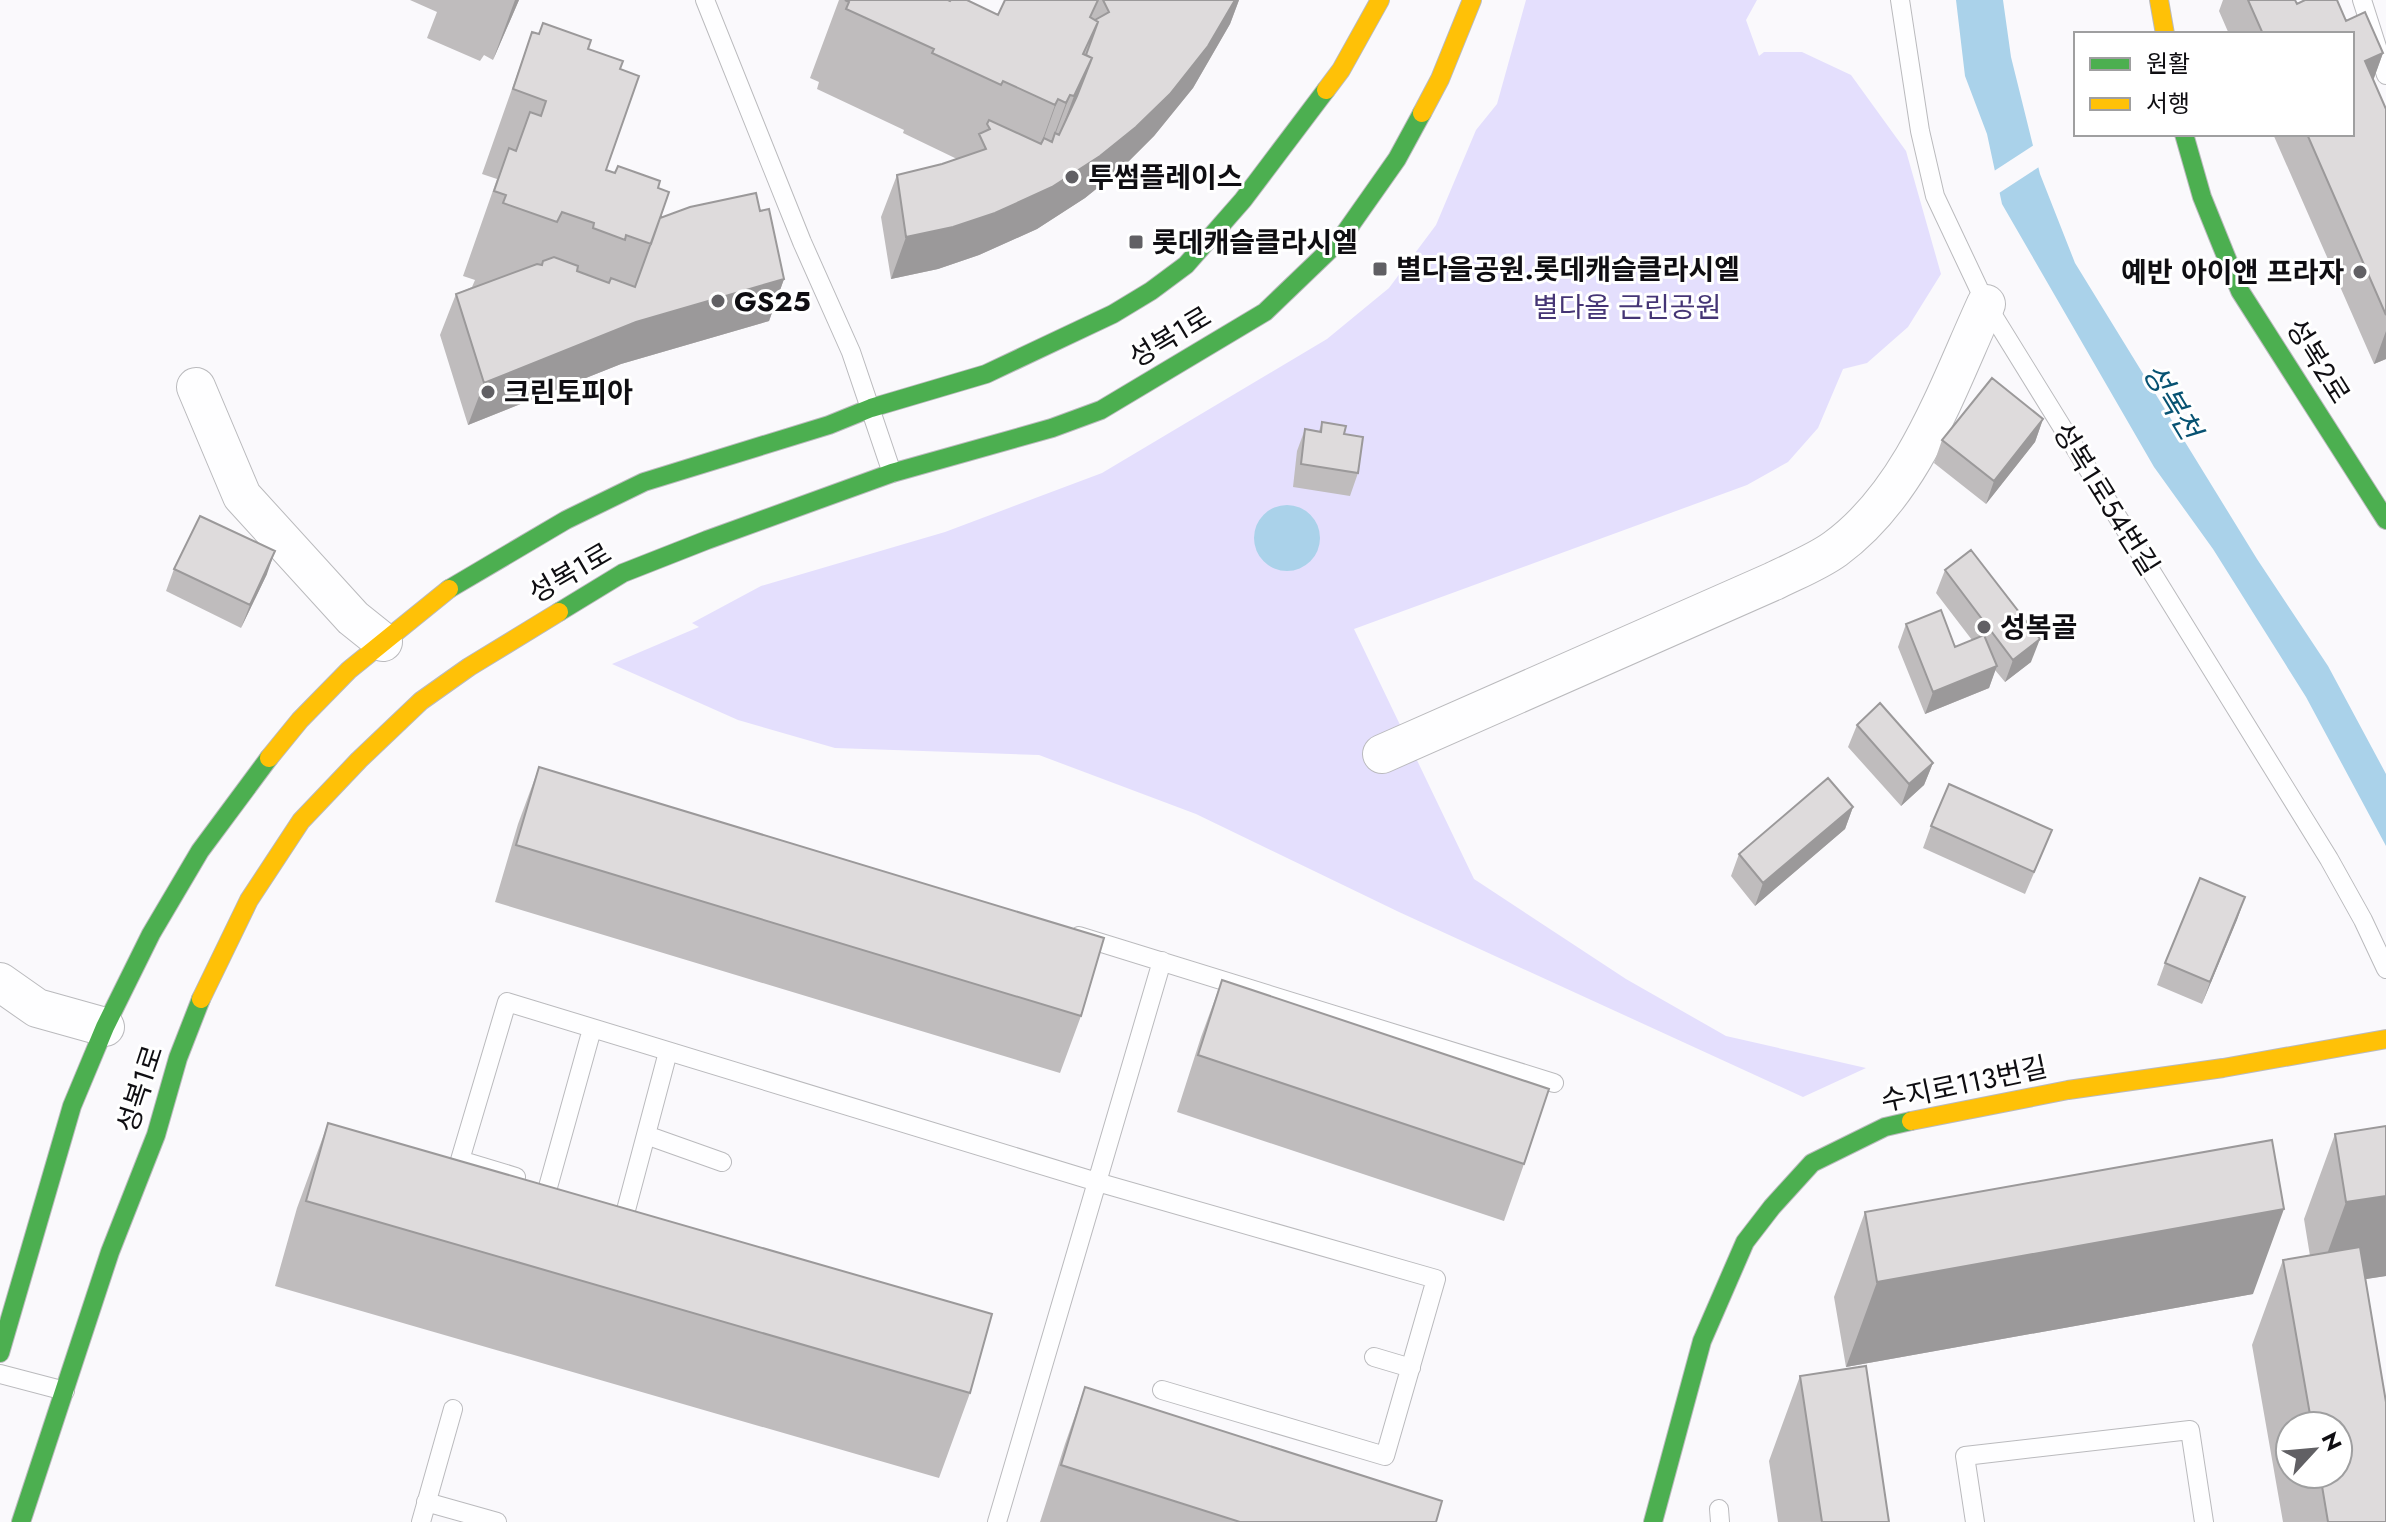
<svg xmlns="http://www.w3.org/2000/svg" width="2386" height="1522" font-family="Jost,'Noto Sans KR',sans-serif">
  <style>
    .green { fill: #e4dffd }
    .water { fill: #aad2ea }
    .pier { fill: #faf9fc }
    .lines { fill: none; stroke-linecap: round; stroke-linejoin: round }
    .lane-casing { stroke: #bababd; stroke-width: 20 }
    .street-casing { stroke: #bababd; stroke-width: 40 }
    .fast-casing { stroke: #bababd; stroke-width: 20 }
    .slow-casing { stroke: #bababd; stroke-width: 20 }
    .lane { stroke: #fefeff; stroke-width: 18 }
    .street { stroke: #fefeff; stroke-width: 38 }
    .fast { stroke: #4caf50; stroke-width: 18 }
    .slow { stroke: #ffc107; stroke-width: 18 }
    .wall { fill: #bfbcbd; fill-rule: evenodd }
    .shaded-wall { fill: #9b999a }
    .building { fill: #dedbdc; stroke: #9b999a; stroke-width: 2 }
    .poi-dot { fill: #616064; stroke: #fff; stroke-width: 3 }
    .labels { text-anchor: middle; dominant-baseline: central; stroke-width: 6; stroke-linejoin: round; paint-order: stroke }
    .poi-label { font-size: 28px; font-weight: bold; fill: #0f0e12; stroke: #fff; text-anchor: start }
    .park-label { font-size: 28px; fill: #453575; stroke: #fff }
    .street-label { font-size: 28px; fill: #0f0e12; stroke: #fff }
    .water-label { font-size: 30px; font-style: italic; fill: #075272; stroke: #fff }
  </style>
  <rect width="100%" height="100%" fill="#faf9fc"/>
  <path class="green" d="M1526 0H1757L1746 20 1759 56 1764 52H1802L1851 75 1906 151 1941 274 1908 327 1867 363 1843 369 1818 428 1788 462 1747 485 1354 629 1474 879 1626 979 1726 1036 1866 1068 1803 1097 1399 912 1196 814 1039 755 835 748 738 720 612 664 699 627 692 623 761 586 945 532 1102 473 1327 339 1389 288 1436 225 1476 130 1497 104Z"/>
  <path class="water" d="M1956 0H2003L2011 57 2040 174 2075 263 2257 559 2328 666 2386 774V846L2306 697 2213 549 2154 467 2002 204 1987 134 1965 76Z
    M1254 538a33 33 0 1 1 66 0a33 33 0 1 1-66 0Z"/>
  <path class="pier" d="M2037 143 2042 165 1996 195 1991 173Z"/>
  <g class="lines">
    <defs>
      <path id="lane" d="M705 0 802 242 851 352 892 473
        M1900 0 1920 131 1935 196 1986 304 2329 859 2363 920 2386 969
        M2362 0 2386 75
        M1079 936 1554 1083
        M646 1135 722 1162
        M516 1177 460 1160 507 1002 1097 1182 1436 1279 1385 1456 1162 1390
        M548 1187 592 1029
        M626 1210 668 1052
        M1374 1357 1411 1368
        M0 1374 65 1391
        M426 1502 497 1522
        M1719 1509 1720 1522
        M421 1522 453 1409
        M997 1522 1162 961
        M1975 1522 1965 1456 2190 1430 2204 1522"/>
      <path id="street" d="M196 387 242 496 353 618 383 642
        M1382 754 1774 581C1794 571 1817 562 1835 549 1913 492 1947 389 1986 304
        M0 982 37 1008 105 1027"/>
      <path id="fast" d="M2184 134 2202 197 2240 291 2386 520
        M449 589 566 520 644 482 829 425 871 408 986 374 1113 314 1151 291 1186 265 1243 200 1326 90
        M559 612 623 573 707 540 892 473 1052 428 1101 410 1265 312 1340 240 1397 159 1422 113
        M0 1353 72 1106 105 1027 151 934 200 851 269 758
        M21 1522 110 1252 156 1135 178 1058 201 999
        M1653 1522 1702 1341 1745 1242 1772 1207 1812 1163 1885 1127 1911 1121"/>
      <path id="slow" d="M2159 0 2165 34
        M1326 90 1341 70 1380 0
        M1422 113 1440 79 1472 0
        M269 758 300 720 349 670 449 589
        M201 999 249 900 301 821 359 760 421 701 469 667 559 612
        M1911 1121 2068 1090 2223 1068 2386 1039"/>
    </defs>
    <use href="#lane" class="lane-casing"/>
    <use href="#street" class="street-casing"/>
    <use href="#fast" class="fast-casing"/>
    <use href="#slow" class="slow-casing"/>
    <use href="#lane" class="lane"/>
    <use href="#street" class="street"/>
    <use href="#fast" class="fast"/>
    <use href="#slow" class="slow"/>
  </g>
  <path class="wall" d="M410 0H519L493 60 484 55 480 61 427 38 437 12Z
    M839 0H948L998 15 1005 0H1239L1230 24 1193 88 1154 136 1121 169 1085 198 1037 229 979 255 938 269 891 279 881 217 897 175 942 164 957 159 903 133 904 130 817 89 819 82 810 78Z
    M2223 0H2295L2297 4 2305 0H2337L2346 21 2365 12 2383 53 2373 80 2386 109V359L2374 364 2273 134H2352V34H2229L2219 11Z
    M543 23 620 69 606 170 658 188 660 218 760 211 784 279 769 321 621 364 468 425 440 335 456 294 472 287 475 280 463 276 497 179 482 174 532 32 539 34Z
    M2043 419 2035 442 1986 504 1934 463 1942 440Z
    M1322 422 1344 434 1358 473 1350 496 1293 487 1297 451 1305 429 1319 431Z
    M174 569 267 574 241 628 166 591Z
    M1945 570 2031 662 2005 682 1995 670 1989 688 1925 714 1898 647 1906 624 1955 647 1972 640 1936 593Z
    M1857 725 1933 763 1924 785 1901 806 1848 747Z
    M539 767 1081 1016 1060 1073 495 902 518 824Z
    M1853 807 1845 829 1755 906 1731 876 1739 854Z
    M1931 826 2043 852 2025 894 1923 848Z
    M2245 897 2202 1004 2157 985 2165 963Z
    M1222 980 1524 1164 1504 1221 1177 1112 1201 1037Z
    M328 1123 970 1393 939 1478 275 1286 297 1208Z
    M2386 1126V1276L2365 1279 2386 1522H2283L2252 1345 2283 1260 2310 1256 2304 1219 2335 1134ZM2290 1426H2338V1474H2290Z
    M1865 1212 2253 1294 1846 1367 1834 1297Z
    M1800 1376 1889 1522H1778L1769 1461Z
    M1085 1387 1436 1522H1040L1065 1444Z"/>
  <path class="shaded-wall" d="M515 0H519L493 60Z
    M1235 0H1239L1230 24 1193 88 1154 136 1121 169 1085 198 1037 229 979 255 938 269 891 279 906 237 953 227Z
    M2383 53 2368 95 2365 61Z
    M1092 58 1062 138 1044 177 1074 96Z
    M1070 95 1040 175 1036 183 1066 103Z
    M1058 99 1029 180 1026 186 1055 105Z
    M784 279 769 321 621 364 468 425 484 383 636 322Z
    M2386 331V359L2374 364Z
    M2043 419 2035 442 1986 504 1994 481Z
    M275 551 267 574 241 628 250 605Z
    M2040 639 2031 662 2005 682 2013 660Z
    M1997 666 1989 688 1925 714 1933 692Z
    M1933 763 1924 785 1901 806 1909 784Z
    M1853 807 1845 829 1755 906 1763 883Z
    M2245 897 2237 920 2202 1004 2210 982Z
    M2386 1196V1276L2315 1287 2346 1202Z
    M2284 1209 2253 1294 1846 1367 1877 1282Z"/>
  <path class="building" d="M845 0H948L950 1 951 0H967L998 15 1005 0H1098L1090 17 1098 22 1083 54 1092 58 1074 96 1070 95 1066 103 1058 99 1055 105 1003 81 1001 85 932 53 934 49 846 9 849 2Z
    M1103 0H1235L1208 46 1170 94 1136 127 1100 156 1052 187 995 213 953 227 906 237 897 175 942 164 986 149 979 134 990 129 987 124 989 120 1041 144 1044 138 1052 142 1055 133 1059 135 1077 96 1092 58 1086 55 1098 22 1095 20 1109 12Z
    M2248 0H2295L2297 4 2305 0H2337L2346 21 2365 12 2383 53 2365 61 2386 109V315L2307 134H2352V34H2263Z
    M543 23 591 40 588 49 623 61 620 69 639 76 606 170 615 173 618 166 660 181 658 188 669 192 651 244 626 235 625 240 593 228 594 223 562 212 557 222 503 203 506 195 494 191 509 148 516 151 530 112 541 116 546 101 513 89 532 32 539 34Z
    M756 193 760 211 769 209 784 279 636 322 484 383 456 294 537 264 542 265 543 261 554 257 578 266 577 271 609 283 611 278 635 287 660 218 690 207Z
    M1992 378 2043 419 1994 481 1942 440Z
    M1322 422 1346 426 1344 434 1363 437 1358 473 1301 464 1305 429 1321 432Z
    M200 516 275 551 250 605 174 569Z
    M1971 550 2040 639 2013 660 1945 570Z
    M1941 610 1955 647 1984 635 1997 666 1933 692 1906 624Z
    M1880 703 1933 763 1909 784 1857 725Z
    M539 767 1104 938 1081 1016 516 845Z
    M1828 778 1853 807 1763 883 1739 854Z
    M1949 784 2052 830 2034 872 1931 826Z
    M2200 878 2245 897 2210 982 2165 963Z
    M1222 980 1549 1089 1524 1164 1198 1055Z
    M328 1123 992 1314 970 1393 306 1201Z
    M2386 1126V1196L2346 1202 2335 1134Z
    M2272 1140 2284 1209 1877 1282 1865 1212Z
    M2360 1247 2386 1402V1522H2328L2320 1474H2338V1426H2312L2283 1260Z
    M1866 1366 1889 1522H1822L1800 1376Z
    M1085 1387 1442 1501 1436 1522H1240L1061 1465Z"/>
  <g class="poi-dot">
    <circle cx="1072" cy="177" r="8"/>
    <rect x="1128" y="234" width="16" height="16" rx="4"/>
    <rect x="1372" y="261" width="16" height="16" rx="4"/>
    <circle cx="2360" cy="272" r="8"/>
    <circle cx="718" cy="301" r="8"/>
    <circle cx="488" cy="392" r="8"/>
    <circle cx="1984" cy="627" r="8"/>
  </g>
  <g class="labels">
    <g class="poi-label">
      <text x="1088" y="177">투썸플레이스</text>
      <text x="1152" y="242">롯데캐슬클라시엘</text>
      <text x="1396" y="269">별다을공원.롯데캐슬클라시엘</text>
      <text x="2344" y="272" text-anchor="end">예반 아이앤 프라자</text>
      <text x="734" y="301">GS25</text>
      <text x="504" y="392">크린토피아</text>
      <text x="2000" y="627">성복골</text>
    </g>
    <g class="park-label">
      <text x="1627" y="307">별다올 근린공원</text>
    </g>
    <g class="street-label">
      <text transform="translate(1170 337) rotate(-31)">성복1로</text>
      <text transform="translate(2318 361) rotate(58)">성복2로</text>
      <text transform="translate(2106 499) rotate(58)">성복1로54번길</text>
      <text transform="translate(570 573) rotate(-30)">성복1로</text>
      <text transform="translate(1964 1084) rotate(-12)">수지로113번길</text>
      <text transform="translate(140 1089) rotate(-72)">성복1로</text>
    </g>
    <g class="water-label">
      <text transform="translate(2172 401) rotate(59)">성복천</text>
    </g>
  </g>
  <rect x="2074" y="32" width="280" height="104" fill="#ffffff" stroke="#9f9fa0" stroke-width="2"/>
  <rect x="2090" y="58" width="40" height="12" fill="#4caf50" stroke="#9f9fa0" stroke-width="2"/>
  <text x="2146" y="72" font-size="24" fill="#0f0e12">원활</text>
  <rect x="2090" y="98" width="40" height="12" fill="#ffc107" stroke="#9f9fa0" stroke-width="2"/>
  <text x="2146" y="112" font-size="24" fill="#0f0e12">서행</text>
  <g transform="translate(2314 1450) rotate(64)"><circle r="38" fill="#ffffff" stroke="#9f9fa0" stroke-width="2"/>
  <path d="M0-6L14 30L0 20L-14 30Z" fill="#616064"/>
  <text y="-12" font-size="22" font-weight="bold" text-anchor="middle" fill="#0f0e12">N</text>
  </g>
</svg>
